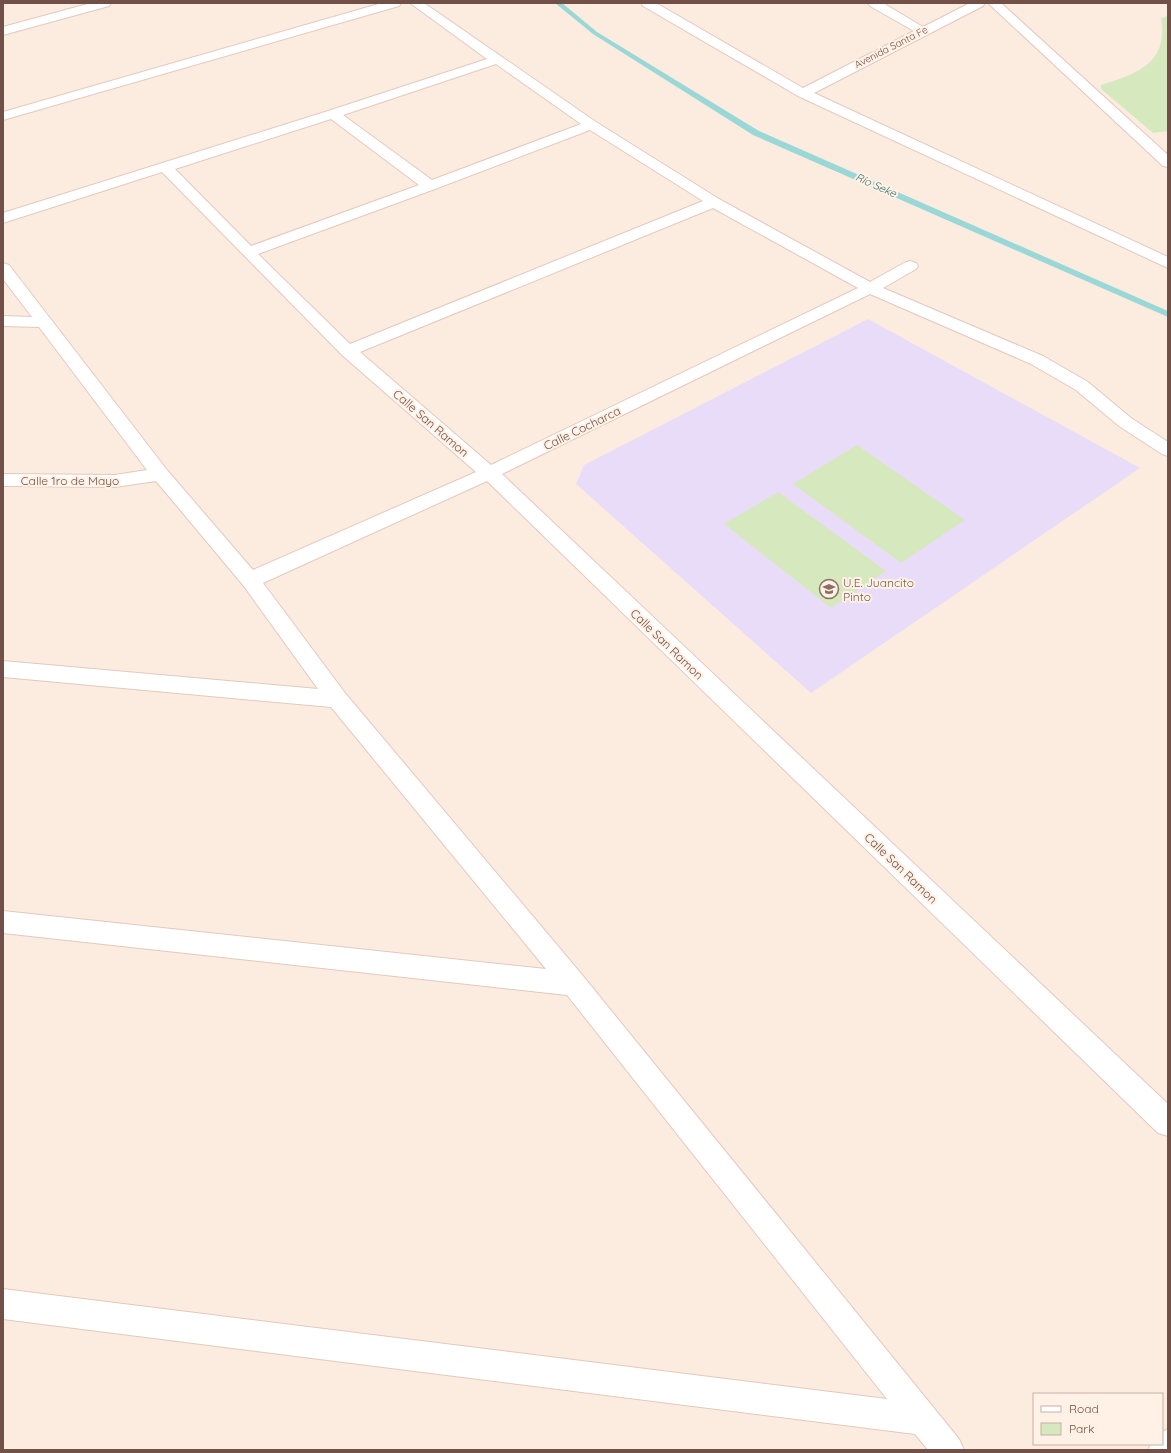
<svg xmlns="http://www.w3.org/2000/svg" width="1171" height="1453" font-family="Quicksand,sans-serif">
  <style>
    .education { fill: #e9dcf8 }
    .green { fill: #d6e9be }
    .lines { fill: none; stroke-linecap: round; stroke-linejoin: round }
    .stream { fill: #9ad7d7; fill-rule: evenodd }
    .street-casing { stroke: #e2c9be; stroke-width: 2 }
    .street { fill: #fff; fill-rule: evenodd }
    .labels { text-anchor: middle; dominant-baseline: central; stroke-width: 4; stroke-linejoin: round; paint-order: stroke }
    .far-street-label { font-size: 10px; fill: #724f47; stroke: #fff1e5 }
    .far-water-label { font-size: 11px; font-style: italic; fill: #3b7878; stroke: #fff1e5 }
    .street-label { font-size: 12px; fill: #724f47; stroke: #fff1e5 }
    .education-label { font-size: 12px; fill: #785e54; stroke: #fff1e5; text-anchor: start }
  </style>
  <rect width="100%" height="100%" fill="#fcecdf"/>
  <path class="education" d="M868 319 1140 468 811 693 576 484 584 465Z"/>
  <path class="green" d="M1168 16V131L1153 133 1101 89V85C1137 74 1169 63 1161 18Z
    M857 445 965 520 901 563 793 484Z
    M778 492 886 571 831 608 724 524Z"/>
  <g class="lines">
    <path class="stream" d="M555 3H562L597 32 759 131 1168 311V317L753 135 593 34Z"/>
    <defs>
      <path id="street" d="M91 3H111L109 6 3 35V27Z
        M382 3H401L399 6 3 120V112Z
        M410 3H424L596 122 719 199 870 282 904 263 910 261 916 263 918 266 916 269 883 288 1043 356 1088 382 1131 418 1168 442V456L1162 454 1119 426 1076 390 1031 364 870 294 502 474 1168 1104V1136L1158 1133 487 481 263 583 345 693 583 976 959 1439 964 1450H928L915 1434 3 1319V1289L887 1399 567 995 3 933V911L546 969 331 707 3 677V661L318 689 243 585 156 481 115 487 3 486V474L115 475 147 470 39 327 3 326V316L32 317 3 279V263L9 265 167 470 253 570 476 472 342 355 162 172 3 223V213L328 111 487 59ZM496 64 581 124 432 180 343 115ZM331 119 419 185 251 246 175 169ZM590 130 703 201 350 344 258 254 435 189ZM713 208 858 288 491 465 360 352Z
        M641 3H656L803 88 914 31 870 6 868 3H883L923 27 970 3H985L983 6 814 93 1168 257V268L798 96 643 6Z
        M988 3H1001L1168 155V167L1163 166Z
        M1168 1429V1450H1148L1151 1444H1162V1432Z"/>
    </defs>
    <use href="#street" class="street-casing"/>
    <use href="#street" class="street"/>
  </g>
  <defs>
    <symbol id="school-ring" viewBox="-11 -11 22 22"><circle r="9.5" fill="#fff1e5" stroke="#8d6e63" stroke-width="1.5"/><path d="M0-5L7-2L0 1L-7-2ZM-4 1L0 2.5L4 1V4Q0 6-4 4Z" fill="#8d6e63"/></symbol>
  </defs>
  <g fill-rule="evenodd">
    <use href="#school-ring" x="818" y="578" width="22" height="22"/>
  </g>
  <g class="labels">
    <g class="far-street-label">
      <text transform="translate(891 47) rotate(-27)">Avenida Santa Fe</text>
    </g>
    <g class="far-water-label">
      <text transform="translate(876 185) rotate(24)">Río Seke</text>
    </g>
    <g class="street-label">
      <text transform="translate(431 423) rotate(41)">Calle San Ramon</text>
      <text transform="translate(582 428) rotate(-26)">Calle Cocharca</text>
      <text x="70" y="480">Calle 1ro de Mayo</text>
      <text transform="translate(667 644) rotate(44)">Calle San Ramon</text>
      <text transform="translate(901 868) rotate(44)">Calle San Ramon</text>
    </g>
    <g class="education-label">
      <text x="843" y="582">U.E. Juancito<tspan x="843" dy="14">Pinto</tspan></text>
    </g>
  </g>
  <rect width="1171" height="1453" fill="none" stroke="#724f47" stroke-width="8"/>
  <rect x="1033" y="1393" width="130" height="52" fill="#fff1e5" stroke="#c7b0a6"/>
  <rect x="1041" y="1406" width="20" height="6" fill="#ffffff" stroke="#c7b0a6"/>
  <text x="1069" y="1413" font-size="12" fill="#724f47">Road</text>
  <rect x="1041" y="1423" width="20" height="12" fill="#d6e9be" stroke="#c7b0a6"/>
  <text x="1069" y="1433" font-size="12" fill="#724f47">Park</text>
</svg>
